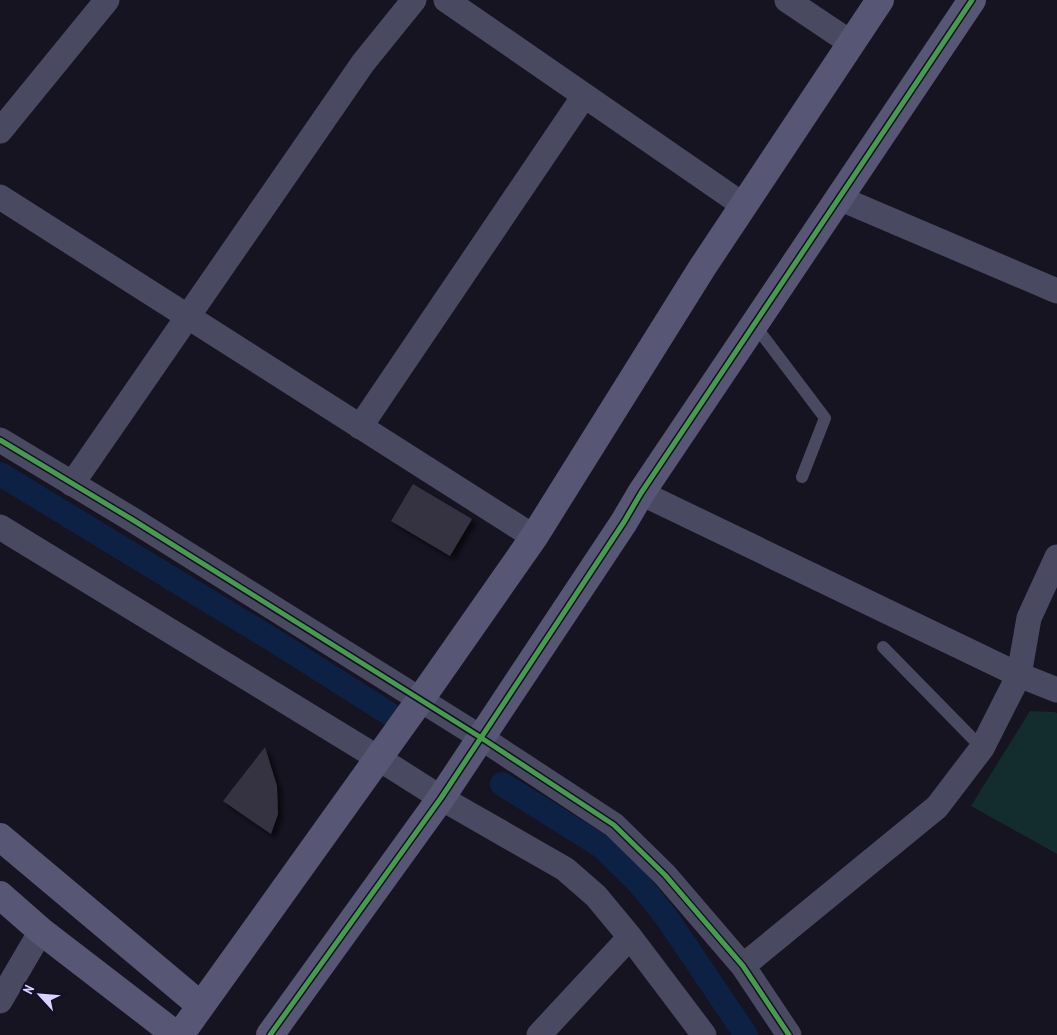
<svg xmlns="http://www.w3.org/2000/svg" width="1057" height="1035" font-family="'PT Sans Narrow',sans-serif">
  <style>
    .green { fill: #132c2d }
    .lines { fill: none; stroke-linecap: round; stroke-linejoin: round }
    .canal { stroke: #0d2144; stroke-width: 24 }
    .building { fill: #343243; filter: url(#shadow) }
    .lane { stroke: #4a4962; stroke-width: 12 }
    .street { stroke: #4a4962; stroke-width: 25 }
    .secondary { stroke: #575674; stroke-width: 28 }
    .cycleway-casing { stroke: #130f26; stroke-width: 8 }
    .cycleway { stroke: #469c4c; stroke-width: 5 }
  </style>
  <defs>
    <filter id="shadow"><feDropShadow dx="4.5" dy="4.5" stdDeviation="2.5" flood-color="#0009"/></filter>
  </defs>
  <rect width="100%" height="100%" fill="#161421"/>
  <path class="green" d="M1030 711 1054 712 1057 713V854L971 806Z"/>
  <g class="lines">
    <path class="canal" d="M0 474 278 643 388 713
      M502 784 601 846 638 882 667 918 746 1035"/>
  </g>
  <path class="building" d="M413 484 472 519 450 556 391 521Z
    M265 747 277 786 278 814 271 834 223 801Z"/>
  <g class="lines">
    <path class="lane" d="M754 324 825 418 802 477
      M883 647 982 748"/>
    <path class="street" d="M446 0 743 205
      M787 0 851 43
      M0 131 107 0
      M0 197 534 537
      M839 198 1057 291
      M360 427 584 96
      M0 440 133 520 480 737 614 825 665 875 743 966 789 1035
      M72 484 363 63 414 0
      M641 493 1019 675 1057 690
      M0 527 378 758 441 798 565 869 596 896 630 937 704 1035
      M743 966 937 807 982 748 1019 675 1029 618 1057 557
      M0 1001 41 931
      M539 1035 630 937"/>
    <path class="secondary" d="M0 837 200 1005
      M0 895 41 931 176 1035
      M180 1035 420 700 534 537 702 268 880 0
      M270 1035 441 798 624 522 641 493 972 0"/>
    <defs>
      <path id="cycleway" d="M0 440 133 520 480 737 614 825 665 875 743 966 789 1035
        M270 1035 441 798 624 522 641 493 972 0"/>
    </defs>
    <use href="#cycleway" class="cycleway-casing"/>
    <use href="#cycleway" class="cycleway"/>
  </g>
  <g transform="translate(40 995) rotate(296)" stroke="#130f26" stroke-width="4" paint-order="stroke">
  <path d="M0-4L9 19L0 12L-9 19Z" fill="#d9d4ff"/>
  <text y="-8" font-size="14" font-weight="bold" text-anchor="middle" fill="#d9d4ff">N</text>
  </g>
</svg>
